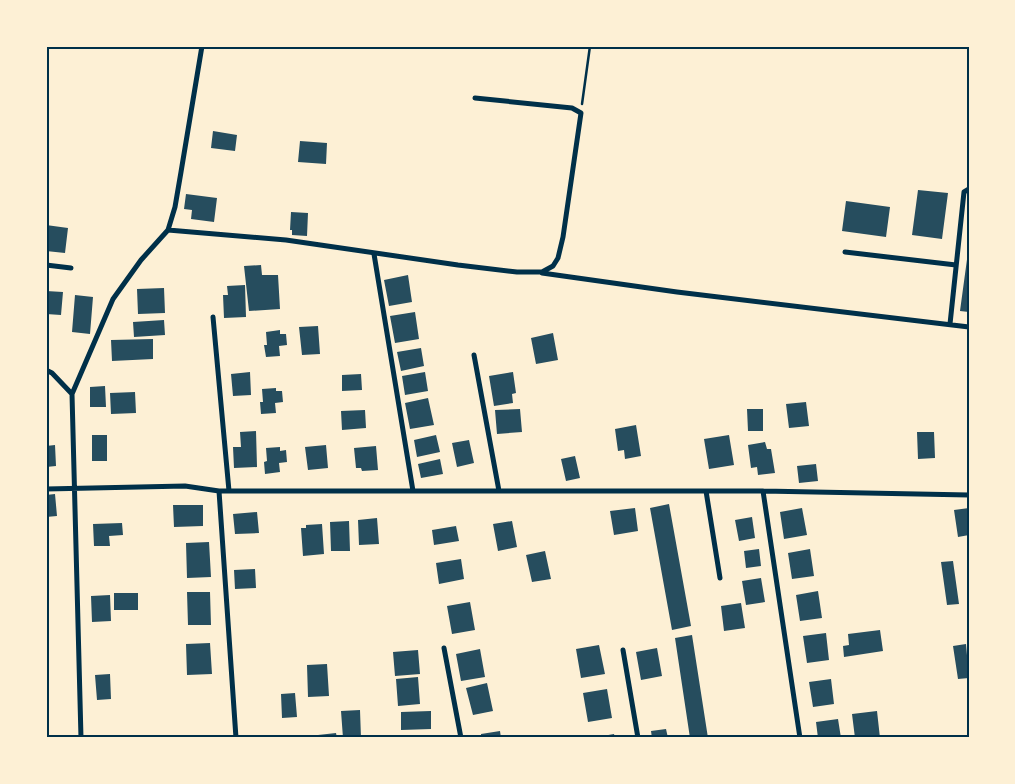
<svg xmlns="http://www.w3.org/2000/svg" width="1015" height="784" font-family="Helvetica,sans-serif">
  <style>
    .building { fill: #264d5e }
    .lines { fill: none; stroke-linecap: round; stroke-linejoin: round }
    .path { stroke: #003049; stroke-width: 2.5 }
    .minor { stroke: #003049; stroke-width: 5 }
    .neatline { fill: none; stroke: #003049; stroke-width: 2 }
  </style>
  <rect width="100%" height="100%" fill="#fdf0d5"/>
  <path class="building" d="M213 131 237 135 235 151 211 148Z
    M300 141 327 143 326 164 298 162Z
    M918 190 948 193 942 239 912 235Z
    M186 194 217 198 214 222 191 219 192 210 184 209Z
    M846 201 890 207 886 237 842 231Z
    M291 212 308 213 307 236 292 235V230H290Z
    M46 225 68 228 65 253 46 251Z
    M968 252H969V312L960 311Z
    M261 265 262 275H278L280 309 249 311 244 266Z
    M408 275 412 302 389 306 384 280Z
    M245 285 246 317 224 318 223 295H228L227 286Z
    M164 288 165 313 138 314 137 289Z
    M46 291 63 292 61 315 46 314Z
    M75 295 93 297 90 334 72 332Z
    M415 312 419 339 395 343 390 316Z
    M164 320 165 335 134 337 133 322Z
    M318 326 320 354 302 355 299 327Z
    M280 330V334H286L287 345 279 346 280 356 266 357 264 345H267L266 332Z
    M553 333 558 360 536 364 531 338Z
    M153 339V359L112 361 111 340Z
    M421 348 424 366 401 371 397 352Z
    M250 372 251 395 233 396 231 374Z
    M425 372 428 391 405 395 402 376Z
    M513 372 516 393 512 394 513 403 494 406 489 376Z
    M361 374 362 390 342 391V375Z
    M105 386 106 407H90V387Z
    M276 388V391H282L283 402 275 403 276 413 261 414 260 402H263L262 389Z
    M135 392 136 413 111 414 110 393Z
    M428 398 434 425 410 429 405 403Z
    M806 402 809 426 789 428 786 404Z
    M520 409 522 432 497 434 495 410Z
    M747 409H763V431H748Z
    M365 410 366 428 342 430 341 411Z
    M636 425 641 456 625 459 624 450 618 451 615 429Z
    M256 431 257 467 234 468 233 447H241L240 432Z
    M917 432H934L935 458 918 459Z
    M92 435H107V461H92Z
    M436 435 440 452 417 457 414 440Z
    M729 435 734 465 709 469 704 439Z
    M469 440 474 463 457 467 452 443Z
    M765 442 767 449H771L775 473 758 475 757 467 751 468 748 445Z
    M55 445 56 466 46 467V446Z
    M326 445 328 468 308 470 305 447Z
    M376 446 378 470 362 471 361 468H356L354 448Z
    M280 447V451L286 450 287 462 279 463 280 472 265 474 264 462 267 461 266 448Z
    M575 456 580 478 566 481 561 459Z
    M440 459 443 474 421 478 418 464Z
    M816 464 818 481 799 483 797 466Z
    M55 494 57 516 46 517V495Z
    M669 504 691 626 672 630 650 508Z
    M173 505H203V526L174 527Z
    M635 508 638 531 614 535 610 511Z
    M802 508 807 535 784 539 780 512Z
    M969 508V535L958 537 954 510Z
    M257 512 259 533 235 534 233 514Z
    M752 517 755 538 739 541 735 520Z
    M377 518 379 544 359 545 358 520Z
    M349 521 350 551H331L330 522Z
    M512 521 517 547 498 551 493 524Z
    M122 523 123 535 109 536 110 546H94L93 524Z
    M322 524 324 554 303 556 301 528H306V525Z
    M456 526 459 541 434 545 432 530Z
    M209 542 211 577 187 578 186 543Z
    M759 549 761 566 746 568 744 551Z
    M810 549 814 576 792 579 788 553Z
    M545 551 551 579 532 582 526 555Z
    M461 559 464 579 439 584 436 563Z
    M953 561 959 604 947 605 941 562Z
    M255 569 256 588 235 589 234 570Z
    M761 578 765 602 746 605 742 581Z
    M818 591 822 618 800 621 796 595Z
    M187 592H210L211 625H188Z
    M114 593H138V610H114Z
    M110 595 111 621 92 622 91 596Z
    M470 602 475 630 452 634 447 606Z
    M741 603 745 628 724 631 721 606Z
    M880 630 883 651 844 657 843 646 849 645 848 634Z
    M826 633 829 660 807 663 803 636Z
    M692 635 708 738H690L675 638Z
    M210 643 212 674 187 675 186 644Z
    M966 644 969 678 958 679 953 646Z
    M599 645 605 674 581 678 576 649Z
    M657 648 662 676 641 680 636 652Z
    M480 649 485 677 461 681 456 654Z
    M418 650 420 674 395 676 393 652Z
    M327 664 329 696 308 697 307 665Z
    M110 674 111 699 97 700 95 675Z
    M418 677 420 704 398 706 396 679Z
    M831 679 834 704 813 707 809 682Z
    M487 683 493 711 473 715 466 688Z
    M607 689 612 718 588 722 583 693Z
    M295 693 297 717 282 718 281 694Z
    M360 710 361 738H343L341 711Z
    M431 711V729L401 730V712Z
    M877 711 880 738H855L852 714Z
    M838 719 841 738H818L816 722Z
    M666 729 668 738H652L651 731Z
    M500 731 501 738H481V734Z
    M336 733 337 738H318V735Z
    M614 734 615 738H598L597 737Z"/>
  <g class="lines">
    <path class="path" d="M582 104 590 46"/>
    <path class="minor" d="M168 230 286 240 458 265 517 272H542L553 266 558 258 563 237 581 113 572 108 475 98
      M845 252 956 265
      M374 254 413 491
      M46 265 71 268
      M542 273 677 292 969 327
      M213 317 229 491
      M950 324 964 192 969 189
      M474 355 499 491
      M46 370 52 373 72 394
      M46 489 185 486 219 491H763L969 495
      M219 491 236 738
      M706 491 720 578
      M763 491 800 738
      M444 648 461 738
      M623 650 638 738
      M81 738 72 394 113 299 141 260 168 230 175 207 181 172 202 46"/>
  </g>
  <rect width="1015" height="784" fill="none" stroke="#fdf0d5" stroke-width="95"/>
  <rect x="48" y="48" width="920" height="688" class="neatline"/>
</svg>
